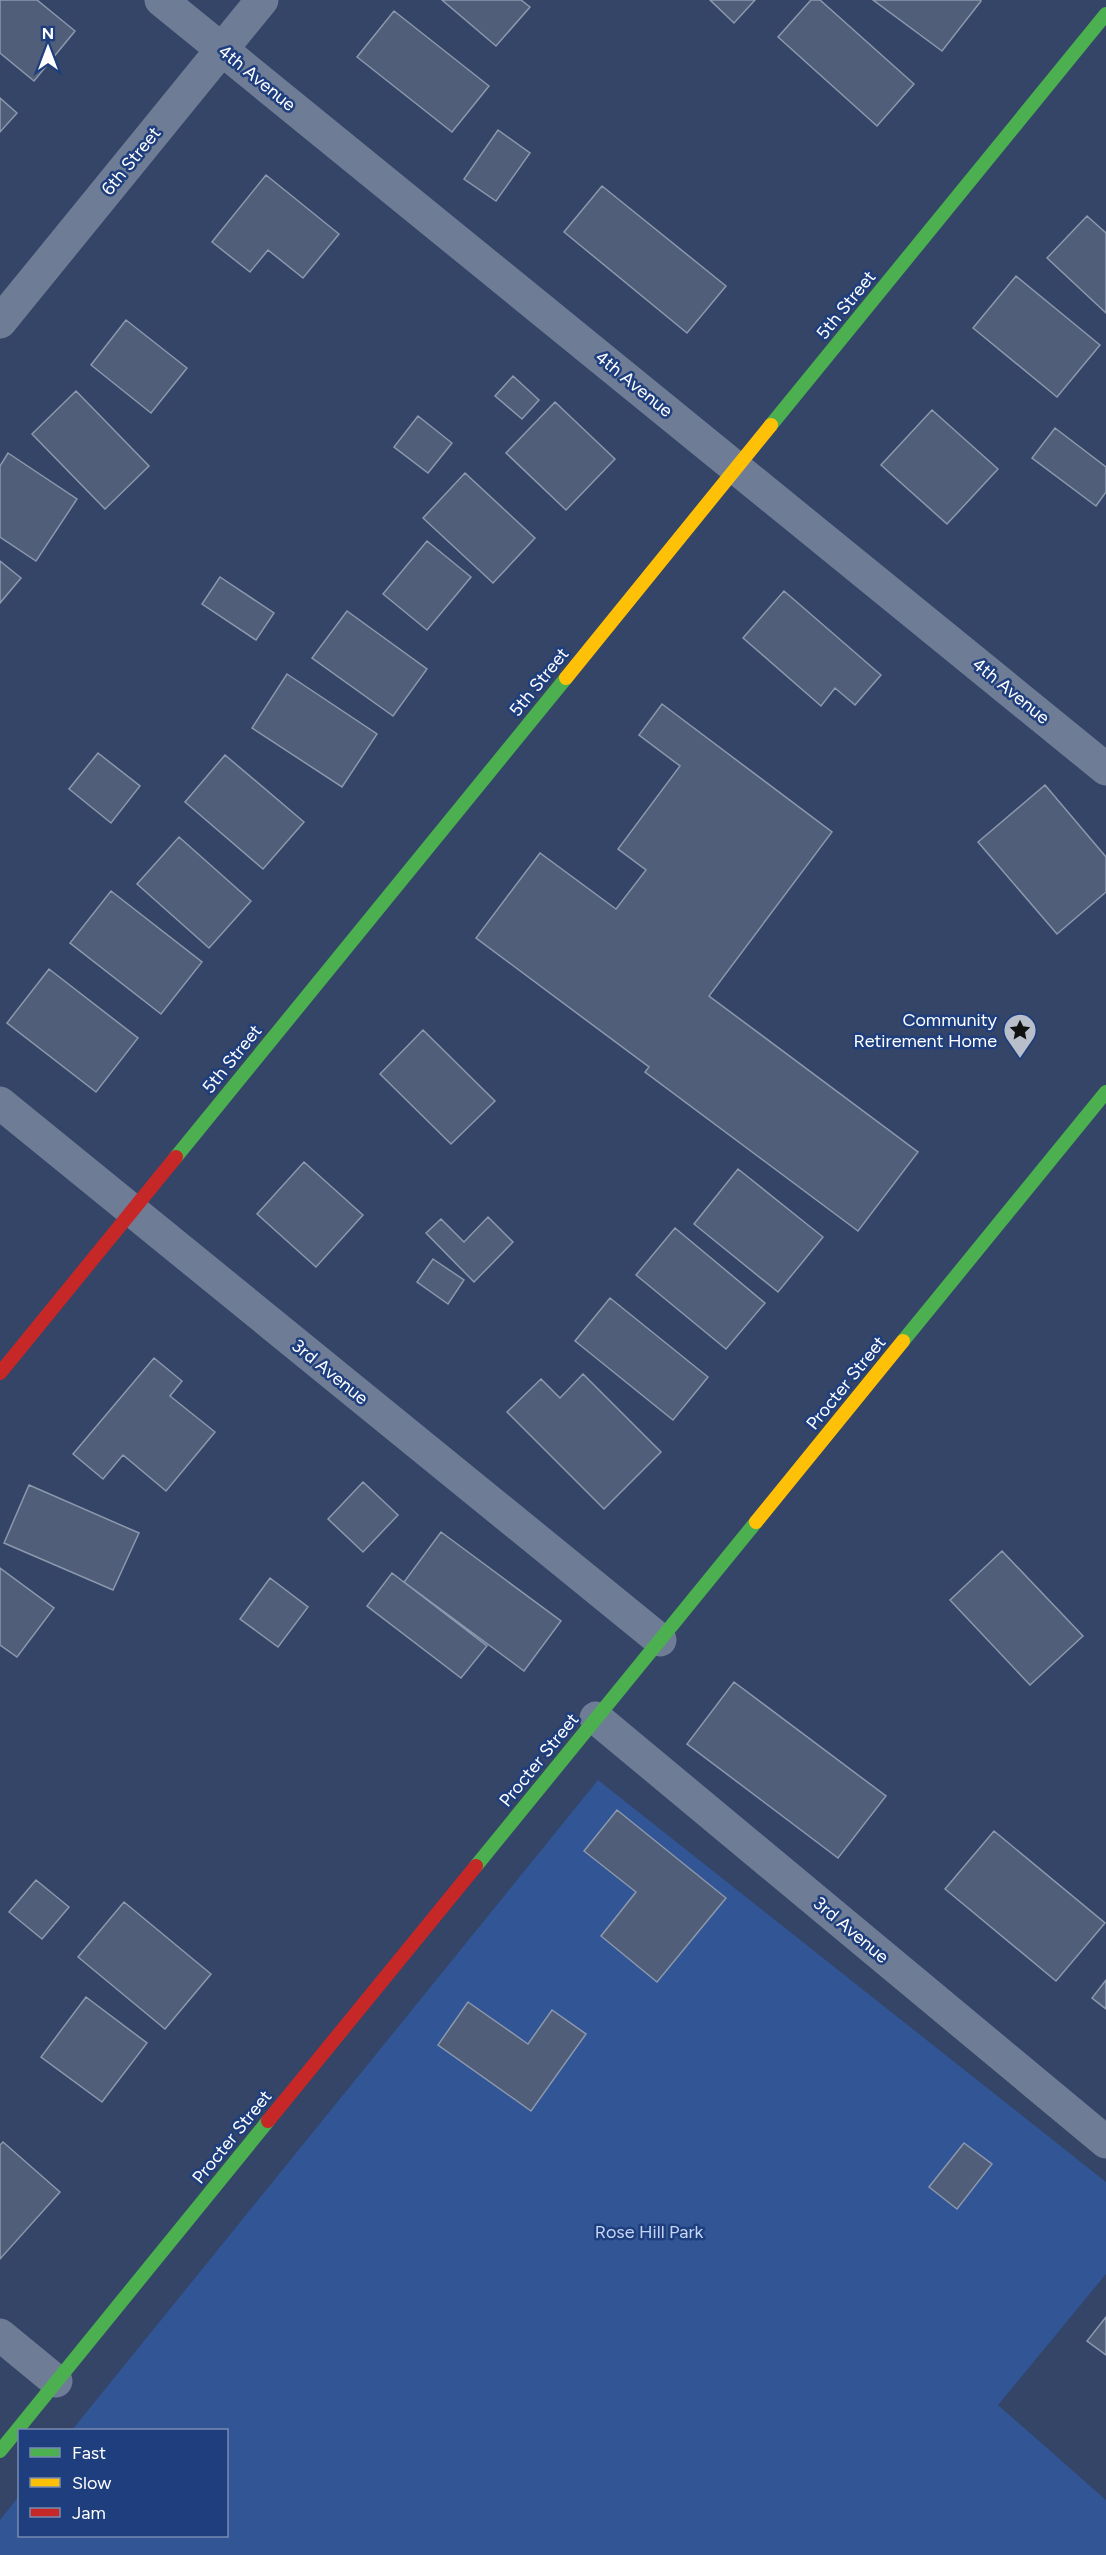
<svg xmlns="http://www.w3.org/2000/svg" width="1106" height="2555" font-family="Figtree,sans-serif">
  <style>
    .green { fill: #315595 }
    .building { fill: #505e79; stroke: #8c98ad; stroke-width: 1.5 }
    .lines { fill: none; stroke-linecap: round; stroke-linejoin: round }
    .street { stroke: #6e7c96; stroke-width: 33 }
    .fast { stroke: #4caf50; stroke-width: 14 }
    .slow { stroke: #ffc107; stroke-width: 14 }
    .jam { stroke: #c62828; stroke-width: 14 }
    .labels { text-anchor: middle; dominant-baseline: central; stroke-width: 5; stroke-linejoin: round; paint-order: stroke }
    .street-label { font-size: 18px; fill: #fff; stroke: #1e3e7d }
    .poi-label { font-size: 18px; fill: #fff; stroke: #1e3e7d; text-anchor: end }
    .park-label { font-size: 18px; fill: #c4d6f6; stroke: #1e3e7d }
  </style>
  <rect width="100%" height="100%" fill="#344567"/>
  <path class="green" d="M598 1780 1106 2182V2274L998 2405 1106 2500V2555H0V2520L19 2496 20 2536H226V2430H72Z"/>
  <path class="building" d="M0 0H37L75 31 34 81 0 53Z
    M442 0H521L530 7 496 46Z
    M710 0H755L734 23Z
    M811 0H820L914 84 877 126 778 37Z
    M873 0H980L981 1 942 51Z
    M394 11 489 86 452 132 357 57Z
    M0 98 17 113 0 132Z
    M498 130 530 153 496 201 464 179Z
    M266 175 339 234 303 278 268 250 250 272 212 242Z
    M602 186 726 286 687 333 564 232Z
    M1087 216 1106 233V313L1047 258Z
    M1016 276 1100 345 1057 397 973 328Z
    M126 320 187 368 151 413 91 365Z
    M513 376 539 400 522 419 495 396Z
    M76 391 149 466 105 509 32 434Z
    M555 402 615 459 566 510 506 453Z
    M932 410 998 469 947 524 881 465Z
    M418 416 452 443 428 473 394 447Z
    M1055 428 1106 467V492L1096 506 1032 458Z
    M8 453 77 499 36 561 0 537V466Z
    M465 473 535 538 493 583 423 518Z
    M427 541 471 577 427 630 383 594Z
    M0 561 21 578 0 603Z
    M220 577 274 613 256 640 202 604Z
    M784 591 881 675 855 705 835 688 821 706 743 638Z
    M347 611 427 669 393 716 312 658Z
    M287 674 377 734 342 787 252 728Z
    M662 704 832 832 709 996 918 1152 858 1231 645 1072 649 1067 476 938 540 853 616 909 646 870 618 849 680 766 639 735Z
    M98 753 140 786 111 823 69 789Z
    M225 755 304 822 263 869 185 802Z
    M1045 785 1106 857V892L1057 934 978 842Z
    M179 837 251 901 209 948 137 884Z
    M111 891 202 962 161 1014 70 943Z
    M49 969 138 1038 96 1092 7 1023Z
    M423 1030 495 1101 451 1144 380 1074Z
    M304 1162 363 1215 316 1267 257 1214Z
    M738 1169 823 1237 778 1292 694 1224Z
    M488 1217 513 1242 474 1282 426 1233 441 1219 464 1242Z
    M675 1228 765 1303 726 1349 636 1275Z
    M433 1259 464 1280 448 1304 417 1282Z
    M610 1298 708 1377 673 1420 575 1341Z
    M154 1358 182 1381 170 1396 215 1432 166 1491 123 1455 103 1479 73 1454Z
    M583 1374 661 1452 604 1509 507 1412 541 1379 560 1398Z
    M363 1482 398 1515 363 1552 328 1519Z
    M29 1485 139 1533 113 1590 4 1543Z
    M441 1532 561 1621 524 1671 404 1582Z
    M1002 1551 1083 1636 1030 1685 950 1600Z
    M0 1568 54 1608 17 1657 0 1645Z
    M392 1573 487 1646 461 1678 367 1606Z
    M270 1578 308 1607 278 1647 240 1619Z
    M734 1682 886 1796 838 1858 687 1744Z
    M617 1810 726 1898 657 1982 601 1936 636 1892 584 1851Z
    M994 1831 1105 1923 1056 1981 945 1889Z
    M36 1880 69 1907 42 1939 9 1912Z
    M124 1902 211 1974 165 2029 78 1957Z
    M1106 1980V2009L1092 1998Z
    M86 1997 147 2043 102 2102 41 2057Z
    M468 2002 528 2044 552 2010 586 2034 531 2111 438 2045Z
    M3 2142 60 2192 0 2259V2145Z
    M964 2143 992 2164 957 2209 929 2187Z
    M1106 2317V2355L1087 2341Z"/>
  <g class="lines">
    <path class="street" d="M161 0 1106 769
      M0 322 262 0
      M0 1103 660 1640
      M596 1718 1106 2142
      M0 2335 56 2381"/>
    <path class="fast" d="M771 425 1106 14
      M176 1157 566 678
      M903 1341 1106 1092
      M476 1866 756 1522
      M0 2451 268 2121"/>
    <path class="slow" d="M566 678 771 425
      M756 1522 903 1341"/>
    <path class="jam" d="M0 1373 176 1157
      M268 2121 476 1866"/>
  </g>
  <defs>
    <symbol id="sight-pin" viewBox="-11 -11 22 30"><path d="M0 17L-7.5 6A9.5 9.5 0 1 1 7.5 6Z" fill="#b8beca" stroke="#1e3e7d"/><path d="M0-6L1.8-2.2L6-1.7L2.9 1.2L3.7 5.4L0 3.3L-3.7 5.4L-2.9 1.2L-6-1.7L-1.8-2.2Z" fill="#111"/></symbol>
  </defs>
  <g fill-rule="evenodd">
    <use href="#sight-pin" x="1001" y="1011" width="38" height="52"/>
  </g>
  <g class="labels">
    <g class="street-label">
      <text transform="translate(257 78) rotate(39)">4th Avenue</text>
      <text transform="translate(131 161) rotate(-51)">6th Street</text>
      <text transform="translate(846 305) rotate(-51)">5th Street</text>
      <text transform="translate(634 384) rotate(39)">4th Avenue</text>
      <text transform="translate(539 682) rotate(-51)">5th Street</text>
      <text transform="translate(1011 691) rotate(39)">4th Avenue</text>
      <text transform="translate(232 1059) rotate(-51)">5th Street</text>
      <text transform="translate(330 1372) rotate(39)">3rd Avenue</text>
      <text transform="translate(846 1383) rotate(-51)">Procter Street</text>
      <text transform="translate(539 1760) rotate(-51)">Procter Street</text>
      <text transform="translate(851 1930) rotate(40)">3rd Avenue</text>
      <text transform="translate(232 2137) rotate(-51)">Procter Street</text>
    </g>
    <g class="poi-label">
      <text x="997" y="1020">Community<tspan x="997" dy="21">Retirement Home</tspan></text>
    </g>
    <g class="park-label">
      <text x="649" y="2232">Rose Hill Park</text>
    </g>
  </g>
  <rect x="18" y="2429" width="210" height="108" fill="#1e3e7d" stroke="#788bb1" stroke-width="1.5"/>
  <rect x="30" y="2448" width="30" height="9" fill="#4caf50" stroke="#788bb1" stroke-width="1.5"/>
  <text x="72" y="2459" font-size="18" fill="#ffffff">Fast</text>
  <rect x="30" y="2478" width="30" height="9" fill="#ffc107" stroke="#788bb1" stroke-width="1.5"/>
  <text x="72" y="2489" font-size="18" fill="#ffffff">Slow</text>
  <rect x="30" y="2508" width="30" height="9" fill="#c62828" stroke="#788bb1" stroke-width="1.5"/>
  <text x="72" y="2519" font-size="18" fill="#ffffff">Jam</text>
  <g transform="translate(48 48)" stroke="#1e3e7d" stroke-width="4.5" paint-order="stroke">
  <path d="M0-4.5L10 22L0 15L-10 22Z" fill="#ffffff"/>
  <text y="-9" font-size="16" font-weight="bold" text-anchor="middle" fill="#ffffff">N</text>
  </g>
</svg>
